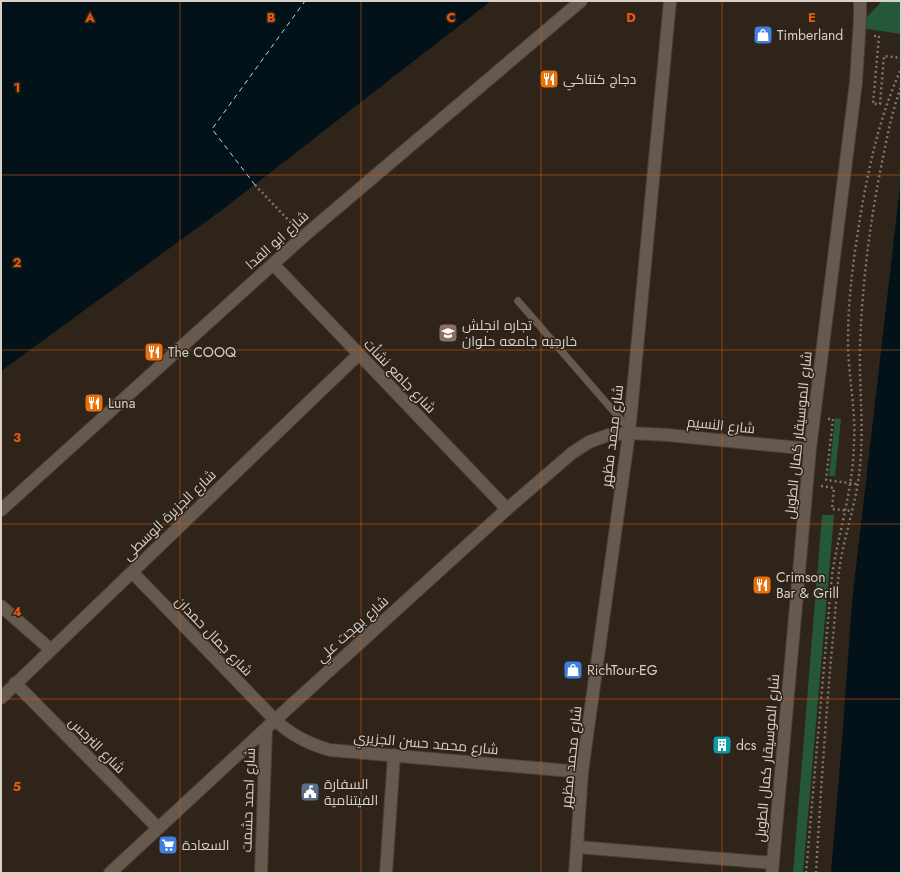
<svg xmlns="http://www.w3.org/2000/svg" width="902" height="874" font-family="Jost,Cairo,sans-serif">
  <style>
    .green { fill: #245838 }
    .water { fill: #031218 }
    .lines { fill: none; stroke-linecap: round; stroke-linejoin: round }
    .ferry { stroke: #a8def5; stroke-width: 1; stroke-dasharray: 5 4; stroke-linecap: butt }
    .service-casing { stroke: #494038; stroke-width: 8 }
    .minor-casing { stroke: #494038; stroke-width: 14 }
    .tertiary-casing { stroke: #494038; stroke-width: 14 }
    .path { stroke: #7e756d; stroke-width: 2.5; stroke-dasharray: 2 3; stroke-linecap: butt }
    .service { stroke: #66594e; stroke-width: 7 }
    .minor { stroke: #66594e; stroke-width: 12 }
    .tertiary { stroke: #66594e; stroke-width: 12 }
    .grid { fill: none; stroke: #e8590c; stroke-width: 1; stroke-opacity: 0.55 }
    .labels { text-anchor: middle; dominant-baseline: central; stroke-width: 3; stroke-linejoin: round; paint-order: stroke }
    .poi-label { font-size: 14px; fill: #d8d1ca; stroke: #2f241a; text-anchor: start }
    .street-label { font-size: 14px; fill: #d8d1ca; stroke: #2f241a }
    .grid-label { font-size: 13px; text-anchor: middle; font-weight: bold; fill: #e8590c; stroke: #2f241a; stroke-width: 3; stroke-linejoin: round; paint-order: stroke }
  </style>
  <rect width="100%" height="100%" fill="#2f241a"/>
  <path class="green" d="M882 1H901V34L861 28 867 17Z
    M835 418 841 419 835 476H829Z
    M822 515H834L803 873H793Z"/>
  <path class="water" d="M1 1H491L222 210 1 371Z
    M901 178V873H831L842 741 852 602Z"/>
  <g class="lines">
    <path class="ferry" d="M255 185 212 129 305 1"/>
    <defs>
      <path id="service" d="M518 301 629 429"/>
      <path id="minor" d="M273 264 507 509
        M629 433 668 435 810 449
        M132 572 275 720C291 735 308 744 330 750L582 772
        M1 606 50 649
        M15 683 158 828
        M1 698 359 354
        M577 847 773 863
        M261 873 266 729
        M386 873 394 755
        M772 873 810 449 856 82 860 19V1"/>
      <path id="tertiary" d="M1 510 304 236 581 1
        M110 873 275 720 507 509 572 453 589 442 608 435 629 433
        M575 873 582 772 629 433 670 1"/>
    </defs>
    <use href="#service" class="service-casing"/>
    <use href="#minor" class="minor-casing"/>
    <use href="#tertiary" class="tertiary-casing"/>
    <path class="path" d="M874 36H879L873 104H880L884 56 901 58
      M255 185 293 225
      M828 419H833L826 480 857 484
      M821 486 834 488 832 509 852 511
      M806 873 832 575C839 531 853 489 854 444 856 409 848 375 848 341 848 297 854 255 861 212 870 161 880 116 901 69
      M816 873C820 801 825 730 831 658 834 629 836 600 839 571 844 535 857 502 860 466 864 426 859 386 860 346 862 288 869 229 880 172 886 143 891 114 901 87"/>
    <use href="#service" class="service"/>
    <use href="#minor" class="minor"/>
    <use href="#tertiary" class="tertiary"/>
  </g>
  <path class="grid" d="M180 1V873M361 1V873M541 1V873M722 1V873M1 175H901M1 350H901M1 524H901M1 699H901"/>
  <defs>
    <symbol id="shop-square" viewBox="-11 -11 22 22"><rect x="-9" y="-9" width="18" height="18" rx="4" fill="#3f7fe0" stroke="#2f241a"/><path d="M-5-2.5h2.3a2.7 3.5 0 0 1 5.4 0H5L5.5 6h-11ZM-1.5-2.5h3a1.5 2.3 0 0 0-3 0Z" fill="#fff"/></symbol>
    <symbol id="restaurant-square" viewBox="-11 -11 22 22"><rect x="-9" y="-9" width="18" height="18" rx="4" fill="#e8710a" stroke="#2f241a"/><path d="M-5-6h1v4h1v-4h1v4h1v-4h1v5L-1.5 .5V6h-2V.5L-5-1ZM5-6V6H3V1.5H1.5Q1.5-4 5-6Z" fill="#fff"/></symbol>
    <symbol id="school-square" viewBox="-11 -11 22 22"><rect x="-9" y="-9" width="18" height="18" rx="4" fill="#8d6e63" stroke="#2f241a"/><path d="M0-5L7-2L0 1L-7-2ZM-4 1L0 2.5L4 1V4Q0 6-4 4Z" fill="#fff"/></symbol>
    <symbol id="building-square" viewBox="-11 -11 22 22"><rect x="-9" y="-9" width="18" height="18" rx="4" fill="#0f9aa8" stroke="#2f241a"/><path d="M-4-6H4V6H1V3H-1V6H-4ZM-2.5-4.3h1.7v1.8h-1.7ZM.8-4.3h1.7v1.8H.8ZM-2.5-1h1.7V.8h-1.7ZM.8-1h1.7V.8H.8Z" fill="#fff"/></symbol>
    <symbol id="civic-square" viewBox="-11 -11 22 22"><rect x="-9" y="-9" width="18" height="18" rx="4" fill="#5c6f8a" stroke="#2f241a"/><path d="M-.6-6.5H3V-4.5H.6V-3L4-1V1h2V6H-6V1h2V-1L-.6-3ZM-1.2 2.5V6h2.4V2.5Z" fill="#fff"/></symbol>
    <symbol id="supermarket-square" viewBox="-11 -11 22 22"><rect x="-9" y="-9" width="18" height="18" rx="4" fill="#3f7fe0" stroke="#2f241a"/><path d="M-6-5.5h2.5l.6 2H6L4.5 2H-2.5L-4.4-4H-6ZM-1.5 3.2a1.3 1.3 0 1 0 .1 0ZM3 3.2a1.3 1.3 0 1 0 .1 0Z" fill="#fff"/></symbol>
  </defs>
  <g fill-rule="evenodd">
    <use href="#shop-square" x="752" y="24" width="22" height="22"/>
    <use href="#restaurant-square" x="538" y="68" width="22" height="22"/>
    <use href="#school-square" x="437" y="322" width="22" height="22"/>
    <use href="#restaurant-square" x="143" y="341" width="22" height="22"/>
    <use href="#restaurant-square" x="83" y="392" width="22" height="22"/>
    <use href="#restaurant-square" x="751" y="574" width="22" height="22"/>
    <use href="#shop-square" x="562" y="659" width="22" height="22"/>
    <use href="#building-square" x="711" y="734" width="22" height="22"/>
    <use href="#civic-square" x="299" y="781" width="22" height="22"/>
    <use href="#supermarket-square" x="157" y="834" width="22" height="22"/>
  </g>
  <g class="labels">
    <g class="poi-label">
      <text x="777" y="35">Timberland</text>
      <text x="563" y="79">دجاج كنتاكي</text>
      <text x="462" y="325">تجاره انجلش<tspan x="462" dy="16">خارجيه جامعه حلوان</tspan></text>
      <text x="168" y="352">The COOQ</text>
      <text x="108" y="403">Luna</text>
      <text x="776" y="577">Crimson<tspan x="776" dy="16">Bar &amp; Grill</tspan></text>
      <text x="587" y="670">RichTour-EG</text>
      <text x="736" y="745">dcs</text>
      <text x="324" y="784">السفارة<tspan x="324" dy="16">الفيتنامية</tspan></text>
      <text x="182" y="845">السعادة</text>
    </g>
    <g class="street-label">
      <text transform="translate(277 240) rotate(-42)">شارع ابو الفدا</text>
      <text transform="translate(400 376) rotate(46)">شارع جامع نشأت</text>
      <text transform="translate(721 425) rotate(6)">شارع النسيم</text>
      <text transform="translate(798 435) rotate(-84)">شارع الموسيقار كمال الطويل</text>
      <text transform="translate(612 436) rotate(-83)">شارع محمد مظهر</text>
      <text transform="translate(169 515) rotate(-44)">شارع الجزيرة الوسطى</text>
      <text transform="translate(352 629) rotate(-42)">شارع بهجت علي</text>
      <text transform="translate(214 636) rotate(46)">شارع جمال حمدان</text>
      <text transform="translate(426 743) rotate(5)">شارع محمد حسن الجزيري</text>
      <text transform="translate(97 745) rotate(45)">شارع النرجس</text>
      <text transform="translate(571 757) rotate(-84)">شارع محمد مظهر</text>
      <text transform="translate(767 758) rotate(-85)">شارع الموسيقار كمال الطويل</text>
      <text transform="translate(248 800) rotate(-88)">شارع احمد حشمت</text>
    </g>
  </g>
  <g class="grid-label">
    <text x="90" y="22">A</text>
    <text x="271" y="22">B</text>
    <text x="451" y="22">C</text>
    <text x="631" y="22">D</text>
    <text x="812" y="22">E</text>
    <text x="17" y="92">1</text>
    <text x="17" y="267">2</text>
    <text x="17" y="442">3</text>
    <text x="17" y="616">4</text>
    <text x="17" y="791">5</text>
  </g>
  <rect width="902" height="874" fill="none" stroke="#d8d1ca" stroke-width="4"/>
</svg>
